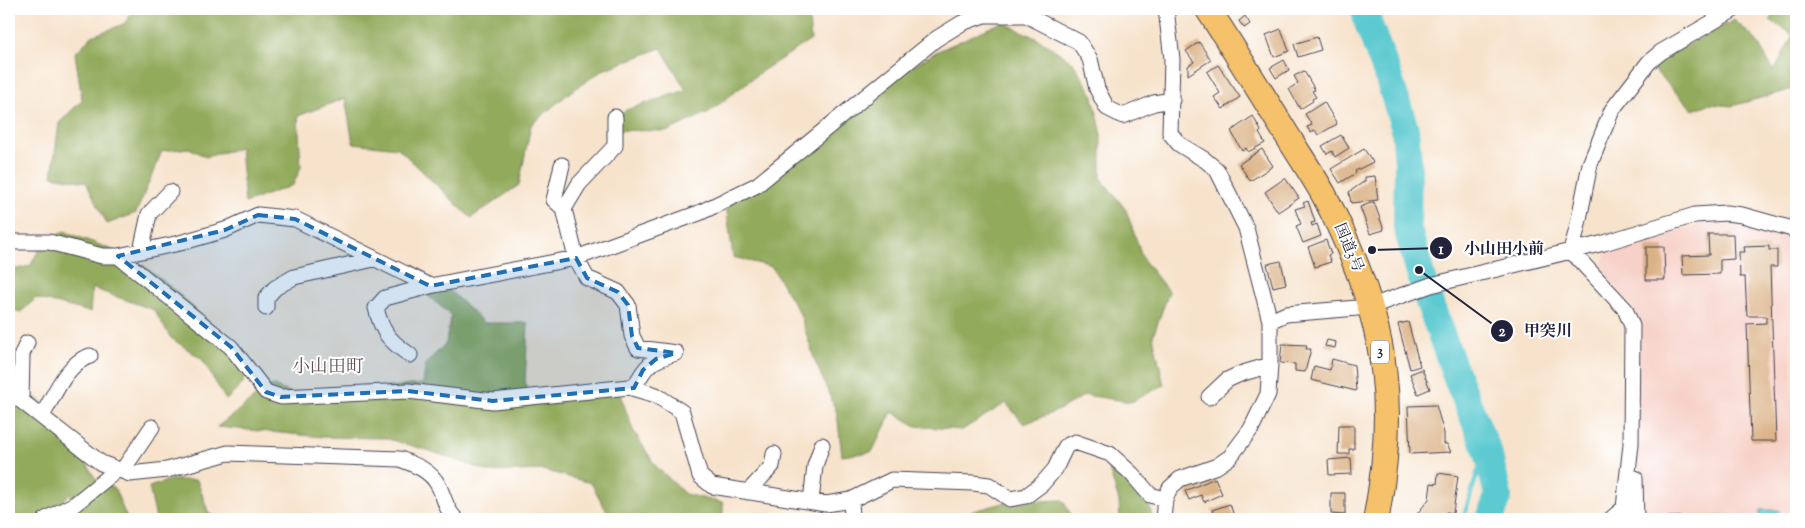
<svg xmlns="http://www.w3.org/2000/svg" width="1805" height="528" font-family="'Sorts Mill Goudy','Noto Serif JP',serif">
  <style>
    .built { fill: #f7d1c8 }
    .forest { fill: #92aa5b; stroke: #5a664b }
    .water { fill: #5ccad0; stroke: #3f7686 }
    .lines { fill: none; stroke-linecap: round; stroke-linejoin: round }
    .stream { stroke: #5ccad0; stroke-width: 4.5 }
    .river { stroke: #5ccad0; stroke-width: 28 }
    .building { fill: #dab184 }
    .minor-casing { stroke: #423f51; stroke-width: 17 }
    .trunk-casing { stroke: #423f51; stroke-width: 27 }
    .minor { stroke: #fff; stroke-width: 15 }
    .trunk { stroke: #f5c16b; stroke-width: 25 }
    .marked { fill: #1f6fb2; fill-opacity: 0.2; stroke: #1f6fb2; stroke-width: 4; stroke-dasharray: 10 6; stroke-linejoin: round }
    .labels { text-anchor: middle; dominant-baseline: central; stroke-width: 4; stroke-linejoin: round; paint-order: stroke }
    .shield { fill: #fff; stroke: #646476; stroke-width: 1 }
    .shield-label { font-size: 14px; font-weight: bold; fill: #22223b }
    .street-label { font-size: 15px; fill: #22223b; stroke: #fff }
    .quarter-label { font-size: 18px; fill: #625455; stroke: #fff }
    .leader { fill: none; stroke: #22223b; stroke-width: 2 }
    .callout-dot { fill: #22223b; stroke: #fff; stroke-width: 2 }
    .mark-label { font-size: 15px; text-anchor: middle; font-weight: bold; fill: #fff }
    .callout-label { font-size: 16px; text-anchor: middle; font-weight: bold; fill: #22223b; stroke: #fff; stroke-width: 4; stroke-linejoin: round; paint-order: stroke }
  </style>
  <rect width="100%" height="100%" fill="#fff"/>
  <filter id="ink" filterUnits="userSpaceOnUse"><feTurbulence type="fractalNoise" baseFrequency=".02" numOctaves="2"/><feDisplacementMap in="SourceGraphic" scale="10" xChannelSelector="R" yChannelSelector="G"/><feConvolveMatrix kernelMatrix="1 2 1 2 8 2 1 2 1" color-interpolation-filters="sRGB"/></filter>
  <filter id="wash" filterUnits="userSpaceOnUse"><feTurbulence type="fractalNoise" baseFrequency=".0096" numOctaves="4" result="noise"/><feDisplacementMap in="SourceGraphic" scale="20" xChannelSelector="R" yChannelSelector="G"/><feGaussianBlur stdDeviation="1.12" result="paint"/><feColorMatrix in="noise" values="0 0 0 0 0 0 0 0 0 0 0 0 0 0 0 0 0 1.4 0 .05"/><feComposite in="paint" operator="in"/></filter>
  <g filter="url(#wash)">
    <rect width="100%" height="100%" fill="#f7e3cc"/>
    <path class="built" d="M1713 223H1734L1788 236 1794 437 1796 438V519H1639L1632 306 1600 269 1606 251 1695 226Z"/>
    <path class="forest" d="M135 9H808L811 40 762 71 709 112 668 131 605 130 626 110 686 90 661 48 603 70 569 93 531 125 519 185 471 218 398 148 353 143 345 98 298 116 301 167 293 185 245 203 240 148 206 157 189 148 162 151 136 213 107 224 86 182 52 176 59 123 82 100 75 53 92 36 124 24Z
      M1776 9H1796V88L1732 106 1709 104 1693 110 1652 68 1674 52 1734 20 1756 40 1774 71 1793 35 1770 20Z
      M1002 22 1038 39 1072 61 1092 93 1101 130V178L1126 210 1143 259 1169 292 1153 336 1164 385 1131 402 1085 395 1057 411 1024 424 1006 403 962 430 916 426 892 412 872 452 842 456 837 413 815 361 800 314 772 267 733 257 725 197 810 146 892 79 936 52Z
      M64 231C85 240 108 247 128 257 171 280 212 327 246 362L243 384 226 400 202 359 171 338 154 310 92 288 90 312 36 298 21 312 9 309V271L30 266 41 246Z
      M416 286 446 287 484 323H528L525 383 532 398 617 386 633 430 655 465 685 494 723 503V519H611L591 483 543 470 490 472 430 451 385 438 323 437 217 427 271 385 297 395 423 384 426 363 446 343 451 315Z
      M9 385 39 400 63 423 95 478 115 489 127 519H74L71 492 48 519H9Z
      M1107 463C1127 475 1153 493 1151 519H1120L1119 501Z
      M170 480H197L209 514 226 519H156L149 487Z
      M1063 500 1073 519H956L970 512 1007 502Z"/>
    <path class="water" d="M1760 510H1779L1780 519H1760Z"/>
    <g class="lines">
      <path class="stream" d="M1463 519 1478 471 1488 452"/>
      <path class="river" d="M1365 9 1367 20 1388 76 1405 129 1408 162 1407 227 1427 296 1459 383 1488 452 1498 496 1490 519"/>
    </g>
    <g id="blocks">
      <path class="building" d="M1300 9H1312L1301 12Z
        M1245 16 1250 24 1244 28 1239 21Z
        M1281 29 1289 51 1274 57 1266 35Z
        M1317 37 1321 50 1298 57 1294 44Z
        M1199 42 1211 60 1188 75V66L1194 62 1186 51Z
        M1284 60 1289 70 1276 78 1270 68Z
        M1218 65 1240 97 1223 109 1214 97 1220 93 1207 72Z
        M1304 71 1315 90 1312 91 1316 97 1312 99 1313 101 1300 109 1289 89 1298 83 1294 76Z
        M1324 102 1337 124 1318 135 1315 130 1311 133 1307 127 1312 125 1305 114Z
        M1253 116 1261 131 1259 133 1265 143 1248 152 1246 148 1242 151 1231 131Z
        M1341 135 1349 148 1335 157 1332 151 1327 154 1322 146Z
        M1262 149 1273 166 1250 181 1239 164Z
        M1364 149 1373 162 1355 171 1356 173 1340 183 1331 169Z
        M1375 176 1378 200 1351 203 1349 192 1365 181V177Z
        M1285 178 1299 198 1278 212 1265 192Z
        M1308 201 1315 222 1311 223 1312 226 1317 224 1321 236 1303 243 1296 226 1301 224 1295 209 1305 206 1303 203Z
        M1374 202 1384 230 1370 234 1360 207Z
        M1708 234H1733L1734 259 1720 260V274L1683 275 1682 256 1709 255Z
        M1326 240 1331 254 1328 255 1331 262 1315 267 1308 247Z
        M1769 246V250H1777V267H1770L1776 441H1751L1747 324 1766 323V316H1747L1745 277H1740L1739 252H1745L1744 247Z
        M1646 247H1664L1665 280H1646Z
        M1281 261 1286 284 1273 287 1267 264Z
        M1408 322 1420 366 1410 369 1398 324Z
        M1327 340 1336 342 1335 348 1325 346Z
        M1282 344 1307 345 1306 349H1311L1305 372 1295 371V364L1280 363Z
        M1332 359 1354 365 1356 391 1311 380 1314 366 1330 370Z
        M1422 369 1430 389 1418 394 1410 374Z
        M1436 405 1444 433V444H1447L1451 452 1410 454 1408 406Z
        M1339 425H1354V449H1349V454H1338Z
        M1351 458 1352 474 1329 475 1328 460Z
        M1438 473 1458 476 1453 513 1446 512 1441 519H1413L1429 499 1431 483 1437 484Z
        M1215 478 1222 494 1204 502 1201 495 1189 500 1185 491Z
        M1331 493H1345V515L1331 514Z
        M1230 504 1235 519H1216L1212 510Z
        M1742 515V519H1668V517Z"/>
    </g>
  </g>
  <g filter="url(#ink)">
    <use href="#blocks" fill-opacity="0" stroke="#423f51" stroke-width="1"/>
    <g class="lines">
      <defs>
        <path id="minor" d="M615 117V146L579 184 564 209 576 258 587 278 618 292 628 305 632 336 638 348 676 353C650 361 646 364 634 388
          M562 165 554 200 564 209
          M9 242H49L102 256H118L180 243 225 230 258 215 295 219 430 286 576 258 699 213 757 185 936 39 962 23 984 15H1026L1079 42 1090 59 1097 89 1107 108 1123 116 1154 103 1172 100
          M141 251 149 214 170 192
          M1571 251 1577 229 1590 164 1612 110 1649 62 1661 52 1735 9
          M1571 251 1625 309 1632 326 1631 444 1624 508 1611 519
          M118 256 231 347 266 392 281 397 408 391 493 401 629 387 656 395 682 412 700 476 712 486 826 504 851 500 892 480 973 483 989 485 1010 499 1026 496 1042 484 1055 469 1066 446 1075 442 1110 454 1132 474 1150 495 1165 499
          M266 308V298L275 288 294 277 374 259
          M1270 321 1286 314 1369 307 1431 285 1604 243 1695 215 1726 213 1742 215 1796 230
          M410 355C389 341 382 332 376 308L385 298 430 286
          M9 396H15L101 463 130 474 167 470 228 453 400 459C415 465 430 470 438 485 445 497 445 510 456 519
          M1209 397 1227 380 1240 374 1270 365
          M21 400 22 354 27 343
          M42 416C54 396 66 363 90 356
          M122 471 152 427
          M1635 478 1636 519
          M748 492 772 466 774 454
          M851 500 852 519
          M811 501 815 466 822 445
          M46 519 75 504 117 470
          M1163 519 1165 499 1170 488 1180 479 1217 466 1230 457 1251 429 1268 394 1270 365V321L1246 228 1217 170 1205 160 1179 144 1170 133 1172 59 1166 9"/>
        <path id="trunk" d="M1208 9C1233 48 1258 88 1282 127 1296 150 1311 172 1324 195 1352 249 1377 312 1384 373 1390 422 1385 471 1376 519"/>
      </defs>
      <use href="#minor" class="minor-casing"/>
      <use href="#trunk" class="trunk-casing"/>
      <use href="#minor" class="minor"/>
      <use href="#trunk" class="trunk"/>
    </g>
  </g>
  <path class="marked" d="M258 215 295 219 430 286 576 258 587 278 618 292 628 305 632 336 638 348 676 353 656 359 643 370 634 388 493 401 408 391 281 397 266 392 231 347 118 256 225 230Z"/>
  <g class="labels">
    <rect class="shield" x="1371" y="340.5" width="18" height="23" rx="4"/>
    <g class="shield-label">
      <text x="1380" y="352">3</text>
    </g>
    <g class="street-label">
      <text transform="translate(1348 248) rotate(67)">国道3号</text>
    </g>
    <g class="quarter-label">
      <text x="328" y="368">小山田町</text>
    </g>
  </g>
  <path class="leader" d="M1372 250L1441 248M1419 270L1502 331"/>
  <g class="callout-dot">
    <circle cx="1372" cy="250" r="5"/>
    <circle cx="1419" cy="270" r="5"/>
    <circle cx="1441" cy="248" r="12"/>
    <circle cx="1502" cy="331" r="12"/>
  </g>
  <g class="mark-label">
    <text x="1441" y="254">1</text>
    <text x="1502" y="336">2</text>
  </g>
  <g class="callout-label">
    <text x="1504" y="254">小山田小前</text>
    <text x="1548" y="336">甲突川</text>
  </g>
  <rect width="1805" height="528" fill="none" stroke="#fff" stroke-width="30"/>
</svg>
